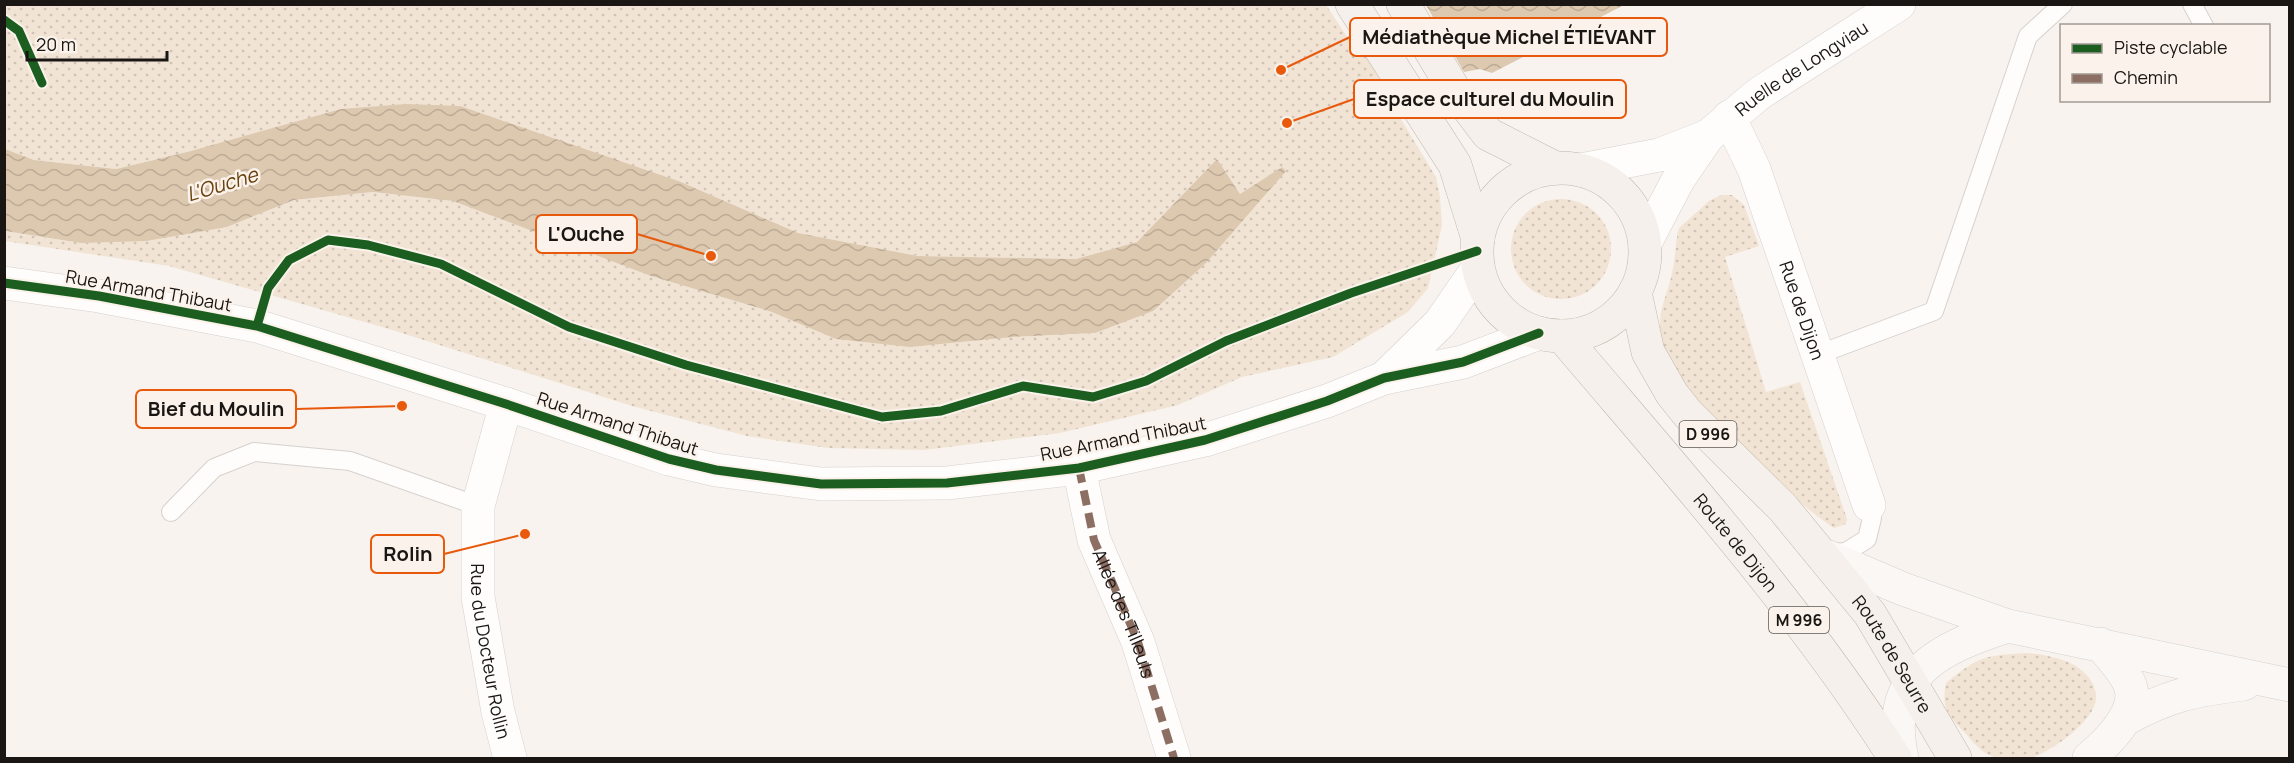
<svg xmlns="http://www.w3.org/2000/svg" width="2294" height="763" font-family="Manrope,sans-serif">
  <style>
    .grass { fill: url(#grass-dots) }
    .water { fill: url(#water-waves) }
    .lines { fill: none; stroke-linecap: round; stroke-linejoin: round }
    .lane-casing { stroke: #d5d1ce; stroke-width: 20 }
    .street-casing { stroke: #d5d1ce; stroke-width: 34 }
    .secondary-casing { stroke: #d5d1ce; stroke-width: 34 }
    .primary-casing { stroke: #c1b7ad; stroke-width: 34 }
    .lane { stroke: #fefdfc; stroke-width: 18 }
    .street { stroke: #fefdfc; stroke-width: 33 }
    .secondary { stroke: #faf7f4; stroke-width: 33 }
    .primary { stroke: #f5f0eb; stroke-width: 33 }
    .quiet { stroke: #8d6e63; stroke-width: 8; stroke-dasharray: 15 8; stroke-linecap: butt }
    .cycleway-casing { stroke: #fbf3eb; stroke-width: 13 }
    .cycleway { stroke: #1b5e20; stroke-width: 9 }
    .labels { text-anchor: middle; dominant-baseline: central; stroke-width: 5; stroke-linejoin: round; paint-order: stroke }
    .shield { fill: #fbf3eb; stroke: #5d5854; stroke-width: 1.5 }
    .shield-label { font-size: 16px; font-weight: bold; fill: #191614 }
    .street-label { font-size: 18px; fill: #191614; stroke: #fbf3eb }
    .water-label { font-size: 20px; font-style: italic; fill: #69410c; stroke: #fbf3eb }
    .leader { fill: none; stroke: #e8590c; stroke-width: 2 }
    .callout-dot { fill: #e8590c; stroke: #fbf3eb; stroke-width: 2 }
    .callout { fill: #fbf3eb; stroke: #e8590c; stroke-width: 2 }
    .callout-label { font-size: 20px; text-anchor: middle; font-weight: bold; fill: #191614 }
  </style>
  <defs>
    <pattern id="grass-dots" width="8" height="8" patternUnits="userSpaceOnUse" patternTransform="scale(1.5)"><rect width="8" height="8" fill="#f2e4d4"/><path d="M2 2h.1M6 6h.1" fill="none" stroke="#cfc3b5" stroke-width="1.8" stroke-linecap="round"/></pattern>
    <pattern id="water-waves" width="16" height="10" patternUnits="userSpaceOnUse" patternTransform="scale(1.5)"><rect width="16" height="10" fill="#ddc8b0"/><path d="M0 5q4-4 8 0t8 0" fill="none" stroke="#bdab96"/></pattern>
  </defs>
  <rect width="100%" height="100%" fill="#f8f3ee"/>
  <path class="grass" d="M5 4 1326 5 1352 44 1365 39 1393 86 1385 93 1436 177 1440 197 1442 225 1428 288 1408 312 1333 357 1242 377 1178 405 1060 433 924 450 828 448 747 436 632 406 389 329 169 266 5 241 4 231 81 243 227 227 294 200 373 192 454 201 651 276 772 312 1011 337 1095 333 1286 171 1282 167 1240 194 1217 159 1137 242 1076 259 918 256 798 233 681 182 191 151 116 169 34 160 5 149Z
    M1721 195H1732L1744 205 1759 246 1725 257 1766 392 1800 382 1847 519 1846 524 1834 528C1793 502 1671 390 1662 344 1655 310 1668 298 1673 268 1676 255 1675 242 1679 228L1709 201Z
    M1511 249a50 50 0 1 1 100 0a50 50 0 1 1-100 0Z
    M2027 653C2052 655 2092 663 2096 695 2099 718 2053 750 2034 757 2026 761 2007 760 1998 758 1985 756 1974 744 1966 734 1948 715 1941 710 1946 683 1981 655 1983 656 2027 653Z"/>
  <path class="water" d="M1426 5V4L1624 5 1492 73 1480 69 1464 72Z
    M406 104 460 106 681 182 798 233 918 256 1076 259 1137 242 1217 159 1240 194 1282 167 1286 171 1206 263 1153 311 1095 333 1011 337 910 347 836 339 772 312 651 276 453 201 373 192 294 200 227 227 146 241 81 243 5 231V149L34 160 116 169 191 151 341 109Z"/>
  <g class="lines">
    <defs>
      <path id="lane" d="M2192 4 2204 26
        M1817 355 1934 311 2028 36 2063 4
        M171 512 214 468 254 452 350 461 478 506
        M1830 553 1846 552 1867 539 1872 518 1869 505"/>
      <g id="street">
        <path id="s1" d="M1729 117 1754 169 1869 505"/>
        <path d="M1581 170 1659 155 1708 136"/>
        <path id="s2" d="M1645 243 1678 180 1708 136 1760 93 1899 4"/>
        <path d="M4 283 99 296 257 326 506 404 669 459 716 470 821 484 947 483 1079 468 1205 440 1327 401 1384 378 1463 362 1539 333"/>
        <path d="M1384 378 1440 323 1478 268"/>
        <path id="s3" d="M506 404 478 506V597L498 712 510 758"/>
        <path id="s4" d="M1079 468 1094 540 1138 642 1174 758"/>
      </g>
      <path id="secondary" d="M1821 554 1903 589 2008 626 2290 685
        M2124 720C2168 695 2195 690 2244 684
        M1902 758C1883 674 1939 648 2008 626
        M2089 758C2107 743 2140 712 2130 685 2124 670 2110 656 2100 644"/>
      <g id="primary">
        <path d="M1352 4 1455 165 1478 239"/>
        <path d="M1403 4 1453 88 1488 134 1555 168"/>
        <circle cx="1561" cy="252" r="84"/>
        <path id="s5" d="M1635 292 1648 352 1672 394 1688 414 1783 508 1870 614 1955 758"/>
        <path id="s6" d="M1562 336C1678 473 1798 606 1895 758"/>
      </g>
    </defs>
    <use href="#lane" class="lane-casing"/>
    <use href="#street" class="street-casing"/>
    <use href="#secondary" class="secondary-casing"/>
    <use href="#primary" class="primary-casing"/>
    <use href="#lane" class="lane"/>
    <use href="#street" class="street"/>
    <use href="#secondary" class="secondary"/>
    <use href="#primary" class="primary"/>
    <path class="quiet" d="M1079 468 1094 540 1138 642 1174 758"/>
    <defs>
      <path id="cycleway" d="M4 20 19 31 42 83
        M4 283 99 296 257 326 506 404 669 459 716 470 821 484 947 483 1079 468 1205 440 1327 401 1384 378 1463 362 1539 333
        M257 326 268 288 289 260 328 240 368 245 441 264 569 327 686 365 882 417 941 411 1023 386 1093 397 1146 381 1226 341 1351 293 1477 251"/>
    </defs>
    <use href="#cycleway" class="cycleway-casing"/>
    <use href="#cycleway" class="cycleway"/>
  </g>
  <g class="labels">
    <g class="shield">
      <rect x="1679.5" y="421" width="57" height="26" rx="4.5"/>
      <rect x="1769" y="607" width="60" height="26" rx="4.5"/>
    </g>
    <g class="shield-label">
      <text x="1708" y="434">D 996</text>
      <text x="1799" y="620">M 996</text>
    </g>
    <g class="street-label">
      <text stroke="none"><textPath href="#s2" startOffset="240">Ruelle de Longviau</textPath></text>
      <text transform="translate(149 290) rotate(10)">Rue Armand Thibaut</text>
      <text stroke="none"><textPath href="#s1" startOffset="207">Rue de Dijon</textPath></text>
      <text transform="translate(618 423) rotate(18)">Rue Armand Thibaut</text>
      <text transform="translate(1123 438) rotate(-11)">Rue Armand Thibaut</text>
      <text stroke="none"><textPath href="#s6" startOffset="270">Route de Dijon</textPath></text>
      <text stroke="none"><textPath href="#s4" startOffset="153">Allée des Tilleuls</textPath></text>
      <text stroke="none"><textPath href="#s3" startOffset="252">Rue du Docteur Rollin</textPath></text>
      <text stroke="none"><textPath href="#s5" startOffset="452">Route de Seurre</textPath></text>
    </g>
    <g class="water-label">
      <text transform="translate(222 184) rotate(-17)">L'Ouche</text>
    </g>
  </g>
  <path class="leader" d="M1281 70L1350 37M1287 123L1354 99M711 256L637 234M402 406L296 409M525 534L444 554"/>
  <g class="callout-dot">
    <circle cx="1281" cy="70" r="6"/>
    <circle cx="1287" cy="123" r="6"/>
    <circle cx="711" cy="256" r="6"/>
    <circle cx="402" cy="406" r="6"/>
    <circle cx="525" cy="534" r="6"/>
  </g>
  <g class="callout">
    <rect x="1350" y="18" width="317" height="38" rx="6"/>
    <rect x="1354" y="80" width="272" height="38" rx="6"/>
    <rect x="536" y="215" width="101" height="38" rx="6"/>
    <rect x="136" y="390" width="160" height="38" rx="6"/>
    <rect x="371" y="535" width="73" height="38" rx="6"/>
  </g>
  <g class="callout-label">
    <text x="1509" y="44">Médiathèque Michel ÉTIÉVANT</text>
    <text x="1490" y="106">Espace culturel du Moulin</text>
    <text x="586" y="241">L'Ouche</text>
    <text x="216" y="416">Bief du Moulin</text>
    <text x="408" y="561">Rolin</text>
  </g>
  <rect width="2294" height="763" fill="none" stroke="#191614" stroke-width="12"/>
  <rect x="2060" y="24" width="210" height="78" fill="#fbf3eb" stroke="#a19b95" stroke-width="1.5"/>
  <rect x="2072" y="44" width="30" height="9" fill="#1b5e20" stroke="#a19b95" stroke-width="1.5"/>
  <text x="2114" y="54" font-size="18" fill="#191614">Piste cyclable</text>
  <rect x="2072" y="74" width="30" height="9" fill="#8d6e63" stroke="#a19b95" stroke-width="1.5"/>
  <text x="2114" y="84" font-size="18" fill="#191614">Chemin</text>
  <path d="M27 51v9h140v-9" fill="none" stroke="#191614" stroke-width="3"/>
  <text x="36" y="51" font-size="18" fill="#191614" stroke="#fbf3eb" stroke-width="4.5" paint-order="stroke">20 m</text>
</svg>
